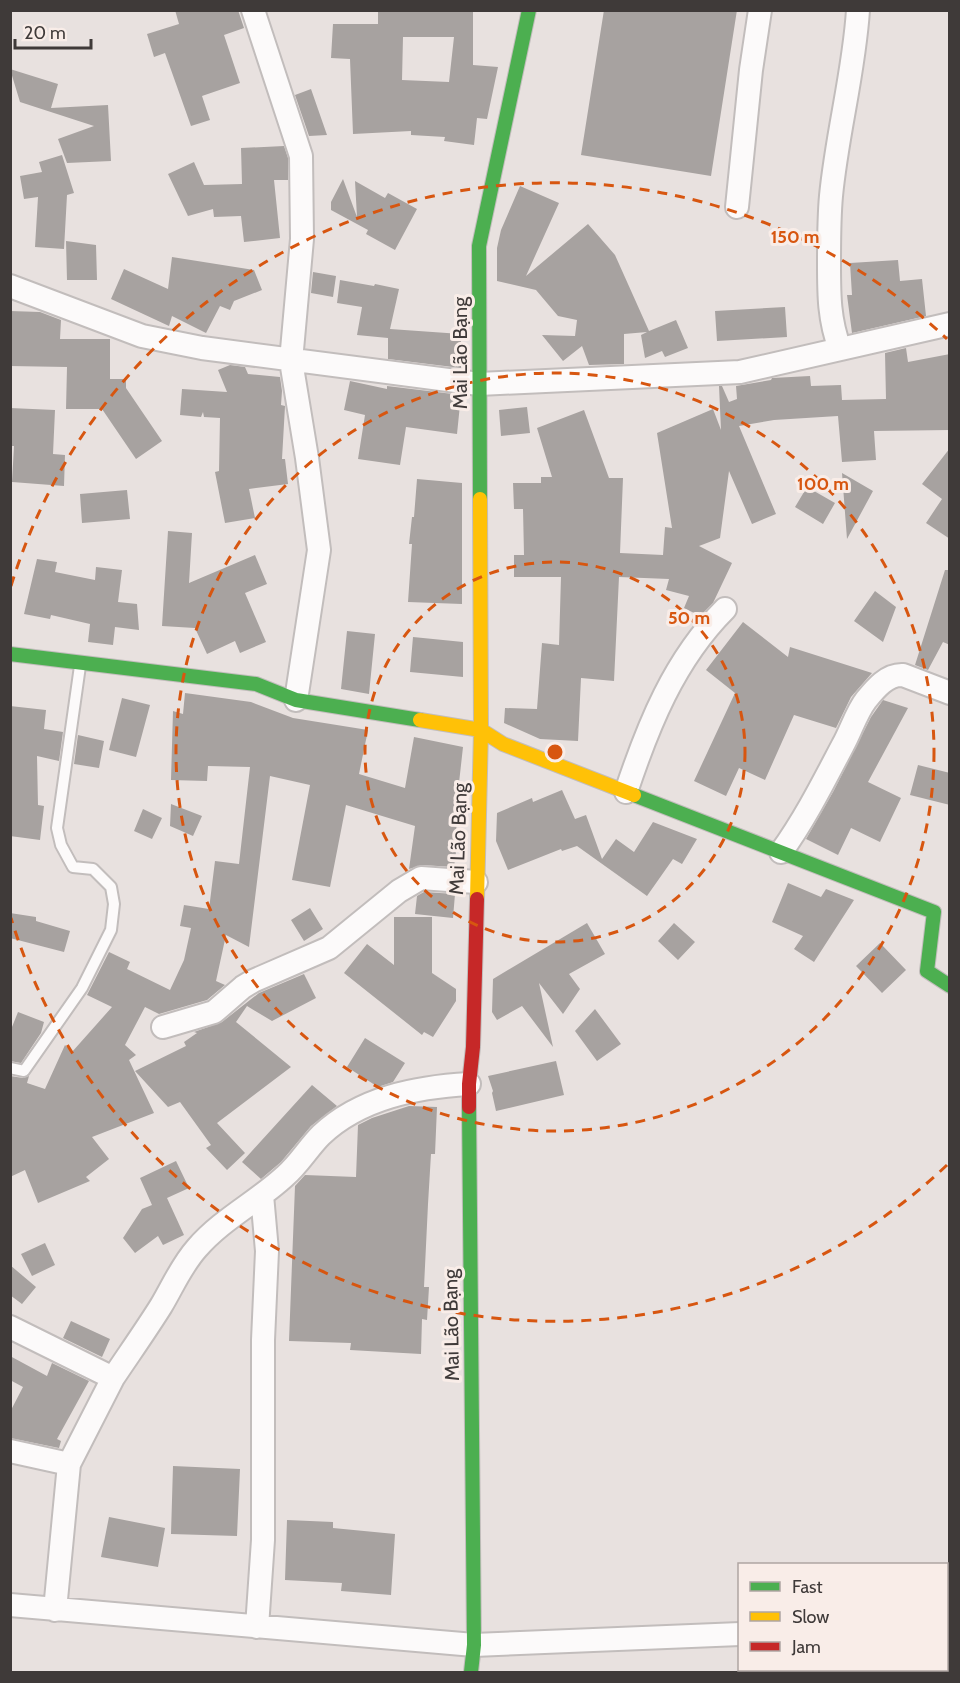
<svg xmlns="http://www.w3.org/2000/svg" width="960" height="1683" font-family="Cabin,sans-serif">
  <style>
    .building { fill: #a7a2a0; fill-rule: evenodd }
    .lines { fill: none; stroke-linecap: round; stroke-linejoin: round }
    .lane-casing { stroke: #c2bdbc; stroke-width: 14 }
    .street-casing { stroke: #c2bdbc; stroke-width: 26 }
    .fast-casing { stroke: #c2bdbc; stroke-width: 16 }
    .slow-casing { stroke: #c2bdbc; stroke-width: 16 }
    .jam-casing { stroke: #c2bdbc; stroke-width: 16 }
    .lane { stroke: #fcfafa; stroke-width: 10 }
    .street { stroke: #fcfafa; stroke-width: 22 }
    .fast { stroke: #4caf50; stroke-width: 14 }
    .slow { stroke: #ffc107; stroke-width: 14 }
    .jam { stroke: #c62828; stroke-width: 14 }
    .ring { fill: none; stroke: #d75610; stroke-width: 3; stroke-dasharray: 10 8 }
    .labels { text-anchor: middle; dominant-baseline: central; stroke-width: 6; stroke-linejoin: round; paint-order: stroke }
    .street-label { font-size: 20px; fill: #3f3a39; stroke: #f9ede8 }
    .centre { fill: #d75610; stroke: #f9ede8; stroke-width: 3 }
    .ring-label { font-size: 18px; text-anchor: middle; font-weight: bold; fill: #d75610; stroke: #f9ede8; stroke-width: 6; stroke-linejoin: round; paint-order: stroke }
  </style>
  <rect width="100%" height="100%" fill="#e8e1df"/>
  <path class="building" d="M175 10H238L244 28 224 35 240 83 202 96 210 120 191 126 165 53 154 57 147 34 179 24Z
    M378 10H473V65L498 67 487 119 477 118 474 145 444 141 445 137 411 135V131L353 134 350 59 331 58 333 24H378ZM403 37H454L449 82 402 80Z
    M604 10H737L711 176 581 155Z
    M10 69 58 84 51 108 108 105 111 161 67 163 58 139 94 126 20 102Z
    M311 89 327 135 309 136 295 95Z
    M284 146 288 158V180H274L280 238 244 242 241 216 214 217 213 209 188 216 168 174 194 162 204 185 242 184 241 148Z
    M62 155 74 193 67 195 64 249 35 247 38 197 24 199 20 176 42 172 39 162Z
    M343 179 357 217 355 181 385 198 388 193 417 209 395 250 366 234 368 230 331 210V202Z
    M520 186 559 203 526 276 588 224 615 255 649 331 676 320 688 348 665 357 662 351 645 358 641 335 647 332 624 334V364L589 365 582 346 563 361 542 335 575 336 577 320 558 316 536 290 497 281V248L501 230Z
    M66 241 96 245 97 280H67Z
    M172 257 254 270 262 290 234 301 230 310 220 306 206 333 172 316 169 326 111 299 124 269 168 289Z
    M898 260 900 281 922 279 926 316 852 333 847 295H852L850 263Z
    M313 272 336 276 333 297 311 293Z
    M340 280 374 286 375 284 399 289 390 329 461 334V368L388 359V338L357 335 362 307 337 303Z
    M785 307 787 337 717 341 715 311Z
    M10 311 40 312 61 320 60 339H110V379H126V388L162 441 136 459 102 409H66L67 367 10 366Z
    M906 348 908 362 950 354V430L874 431 876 460 842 462 838 416 774 420 739 426 776 514 752 524 729 471 720 538 699 546 732 563 713 603 700 616 684 608 689 596 666 590 669 579 619 577 614 681 581 678 578 741 540 739 504 723 505 708 537 709 542 643 559 645 561 577H514V555H524L523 509H514L513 483H541V477H552L537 428 584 410 609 478H623L620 553 663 555 665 527 672 528 657 433 713 409 721 430 719 386H722L729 402 737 399 736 386 771 380 772 378 810 376 811 386 841 385 842 400 886 399 885 353Z
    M230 365 245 367 248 374 280 377 282 391 281 405 285 406 282 459H285L288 484 249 489 255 518 225 523 215 472 219 471 220 418 204 417 203 412 201 417 180 415 182 389 227 392 218 370Z
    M350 381 387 389V386L461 395 457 434 406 427 400 465 358 459 365 415 344 410Z
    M527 407 530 433 501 436 499 410Z
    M10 408 55 410 53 454 65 455 64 486 12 482 14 446H10Z
    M950 448V539L926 523 942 499 922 484Z
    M842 473 873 491 847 539Z
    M417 479 462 483V604L408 602 412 544H409L412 517H414Z
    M807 487 835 503 823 524 795 507Z
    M127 490 130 519 82 523 80 494Z
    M168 531 192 533 189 583 255 555 267 584 245 593 266 642 240 653 235 641 207 654 195 628 162 626Z
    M37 559 57 562 55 572 95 580 96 567 122 570 118 602 137 604 139 630 115 627 113 645 88 642 90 624 51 615 50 619 24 614Z
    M945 570H950V645L943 642 928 670 915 665Z
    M875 591 896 607 883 642 854 621Z
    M743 622 788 657 790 647 872 673 851 697 836 728 794 715 765 780 739 768 726 796 694 781 735 693 706 670Z
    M347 631 375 634 369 694 341 689Z
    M413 637 463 642V677L410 672Z
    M185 693 251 702 293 718 368 730 359 774 405 788 414 737 463 747 459 783 462 784 456 831 459 830 454 867 422 865 409 869 415 826 346 805 330 887 292 880 310 785 270 776 249 947 226 935 216 981 225 985 207 1000 159 1014 145 1007 125 1045 136 1055 129 1060 154 1113 92 1137 109 1159 86 1177 90 1181 38 1203 25 1170 10 1177V1076L23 1078 29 1076 27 1083 45 1089 65 1045 72 1052 112 1007 87 995 109 952 130 962 127 969 170 990 184 960 191 928 180 926 184 905 209 909 215 861 239 864 250 767 208 766 207 781 171 780 173 711 183 714Z
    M122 698 150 705 136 757 109 750Z
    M883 700 908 708 868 782 901 798 880 842 851 828 838 855 806 839 833 792 871 717Z
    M10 706 46 710 44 729 63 732 59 761 37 756 38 805 44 806 40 840 10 836Z
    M78 735 104 741 99 768 74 764Z
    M918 765 950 773V805L910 795Z
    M562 790 575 819 586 815 602 859 616 839 634 852 653 822 697 839 682 864 673 859 647 896 577 846 562 851 561 849 508 870 496 841 497 813 532 798 533 802Z
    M171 804 202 816 193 836 170 826Z
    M143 809 162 818 152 839 134 831Z
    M788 883 821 897 826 889 854 900 814 962 794 949 803 936 772 922Z
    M424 892 455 894 453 918 415 914 417 896Z
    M310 908 323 929 304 941 291 920Z
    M10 913 36 917V921L70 931 64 952 10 938Z
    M394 917H432V973L456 989V1001L433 1037 424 1032 422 1035 344 973 367 944 394 965Z
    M587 923 605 954 569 974 580 989 563 1014 539 983 553 1047 522 1006 497 1020 492 1012 493 979Z
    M674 923 695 942 678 960 658 941Z
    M880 943 906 970 882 993 856 966Z
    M304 974 316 998 272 1021 247 1006 236 1022 291 1067 217 1123 245 1153 227 1170 206 1148 211 1145 180 1102 168 1107 135 1071 186 1046 184 1042 197 1033 194 1032 222 1022 259 993Z
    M595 1009 621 1044 597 1061 575 1031Z
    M18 1012 44 1022 41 1033 21 1063 10 1061V1032Z
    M365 1038 405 1063 393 1082 378 1087 347 1067Z
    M556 1061 564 1095 496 1111 492 1093 493 1091 488 1076Z
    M312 1085 337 1106 311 1126 281 1162 261 1179 242 1162Z
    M409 1106 437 1107 435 1154H431L428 1204 424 1287H429L427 1320 422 1319 421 1354 350 1350 351 1343 289 1341 295 1186 305 1175 356 1177 358 1125 372 1118Z
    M176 1161 189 1188 167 1198 184 1235 163 1245 158 1236 135 1253 123 1238 142 1209 152 1205 140 1178Z
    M45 1243 55 1265 32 1276 21 1254Z
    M10 1265 36 1287 22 1304 10 1295Z
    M71 1321 110 1339 102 1357 63 1338Z
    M10 1356 47 1376 52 1363 89 1381 57 1439 61 1441 59 1448 10 1438V1412L23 1387 10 1380Z
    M173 1466 240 1469 237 1536 171 1534Z
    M109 1517 165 1528 158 1567 101 1557Z
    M287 1520 333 1522V1528L395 1534 391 1595 341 1591 342 1583 285 1580Z"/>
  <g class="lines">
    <defs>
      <path id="lane" d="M10 1068 24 1071 82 988 111 930 114 904 111 887 93 869 73 867 61 845 57 828 80 666"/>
      <path id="street" d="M253 10 301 156 302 239 291 361 307 458 319 550 296 700
        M737 207 751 70 760 10
        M10 286 142 336 202 348 479 384 740 372 950 324
        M840 349C829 320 829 295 829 264 829 241 829 218 831 196 837 133 854 73 858 10
        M626 792C648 726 674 660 725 609
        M781 852C805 819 824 781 843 745 851 731 856 713 866 700 875 689 887 674 903 675L950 693
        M163 1027 214 1012 243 987 253 981 329 948 399 891 421 878 476 882
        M10 1327 113 1378 69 1464 55 1610
        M113 1378C129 1354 146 1330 161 1306 173 1286 181 1266 197 1248 222 1219 257 1202 285 1176 299 1164 308 1148 321 1135 360 1098 416 1087 469 1084
        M10 1451 69 1464
        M10 1605 474 1645 740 1634
        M946 1625H950
        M257 1627 263 1540V1340L267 1251 262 1195"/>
      <path id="fast" d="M480 499 479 246 529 10
        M10 654 256 684 296 700 420 720
        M634 795 934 912 927 971 950 986
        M469 1107 474 1645 471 1672"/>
      <path id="slow" d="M420 720 481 730 503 744 634 795
        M477 899 481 730 480 499"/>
      <path id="jam" d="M469 1107V1084L473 1047 477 899"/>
    </defs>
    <use href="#lane" class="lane-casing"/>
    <use href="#street" class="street-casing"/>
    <use href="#fast" class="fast-casing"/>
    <use href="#slow" class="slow-casing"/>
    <use href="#jam" class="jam-casing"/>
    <use href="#lane" class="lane"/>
    <use href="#street" class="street"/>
    <use href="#fast" class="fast"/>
    <use href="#slow" class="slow"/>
    <use href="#jam" class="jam"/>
  </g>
  <g class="ring">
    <circle cx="555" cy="752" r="190"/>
    <circle cx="555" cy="752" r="379"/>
    <path d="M947 1165A569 569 0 0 1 11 918M11 586A569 569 0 0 1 947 339"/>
  </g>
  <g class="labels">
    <g class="street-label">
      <text transform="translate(460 353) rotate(-90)">Mai Lão Bạng</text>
      <text transform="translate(458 839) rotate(-88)">Mai Lão Bạng</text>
      <text transform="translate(451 1325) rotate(-91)">Mai Lão Bạng</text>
    </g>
  </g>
  <circle cx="555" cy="752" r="9" class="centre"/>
  <g class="ring-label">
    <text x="795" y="243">150 m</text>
    <text x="823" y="490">100 m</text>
    <text x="689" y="624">50 m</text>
  </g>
  <rect width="960" height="1683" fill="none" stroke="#3f3a39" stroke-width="24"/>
  <rect x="738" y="1563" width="210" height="108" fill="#f9ede8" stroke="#afa5a2" stroke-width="1.5"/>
  <rect x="750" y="1582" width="30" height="9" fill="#4caf50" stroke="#afa5a2" stroke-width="1.5"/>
  <text x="792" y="1593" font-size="18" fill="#3f3a39">Fast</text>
  <rect x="750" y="1612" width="30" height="9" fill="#ffc107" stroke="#afa5a2" stroke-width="1.5"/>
  <text x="792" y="1623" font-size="18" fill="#3f3a39">Slow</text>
  <rect x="750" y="1642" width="30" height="9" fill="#c62828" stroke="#afa5a2" stroke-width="1.5"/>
  <text x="792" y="1653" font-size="18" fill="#3f3a39">Jam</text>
  <path d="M15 39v9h76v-9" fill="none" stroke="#3f3a39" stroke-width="3"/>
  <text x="24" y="39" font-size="18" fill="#3f3a39" stroke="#f9ede8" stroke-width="4.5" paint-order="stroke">20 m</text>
</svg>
